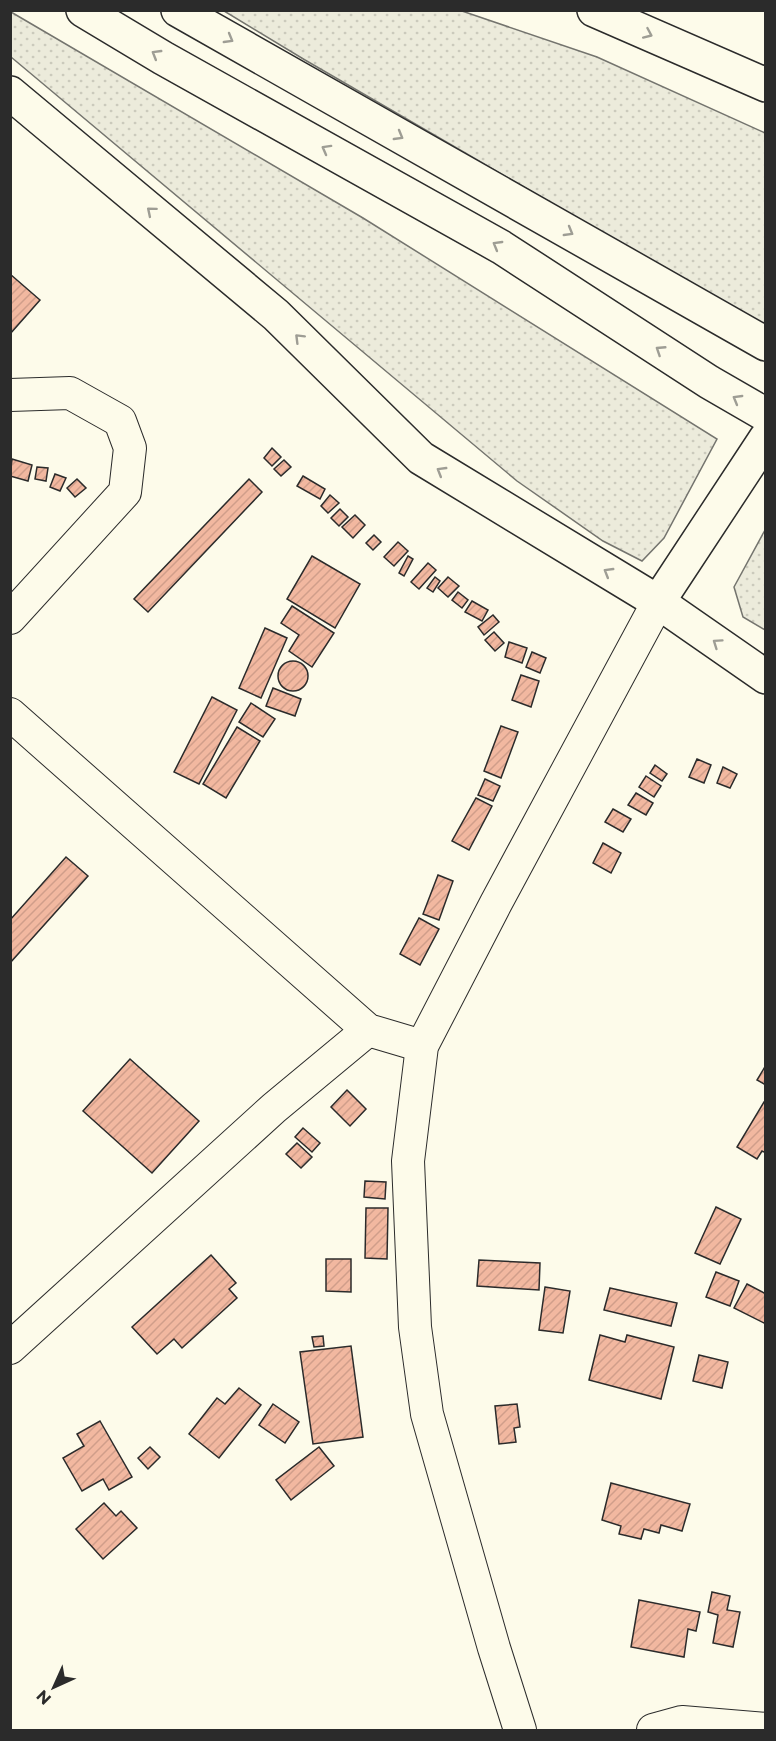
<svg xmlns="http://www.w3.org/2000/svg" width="776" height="1741" font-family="Montserrat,sans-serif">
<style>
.grass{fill:url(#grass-dots);stroke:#74746e;stroke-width:1.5}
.building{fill:url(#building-hatch);stroke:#2b2b2b;stroke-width:1.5}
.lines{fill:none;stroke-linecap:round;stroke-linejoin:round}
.minor-casing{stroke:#2b2b2b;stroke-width:34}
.primary-casing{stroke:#2b2b2b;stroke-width:36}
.motorway-casing{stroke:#2b2b2b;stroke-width:36}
.minor{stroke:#fdfbea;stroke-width:32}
.primary{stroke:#fdfbea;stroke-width:33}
.motorway{stroke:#fdfbea;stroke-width:33}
.oneway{stroke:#9e9d94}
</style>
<defs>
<pattern id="grass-dots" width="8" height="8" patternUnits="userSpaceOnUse" patternTransform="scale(1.5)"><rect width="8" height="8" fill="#ecebdb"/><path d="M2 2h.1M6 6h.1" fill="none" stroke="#cbcabc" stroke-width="1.8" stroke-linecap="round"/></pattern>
<pattern id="building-hatch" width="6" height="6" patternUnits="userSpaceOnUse" patternTransform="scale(1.5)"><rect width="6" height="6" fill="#f2b8a0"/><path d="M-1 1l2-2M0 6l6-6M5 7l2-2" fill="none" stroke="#d09e8a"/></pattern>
</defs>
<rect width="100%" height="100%" fill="#fdfbea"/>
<g class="grass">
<polygon points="224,11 462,11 597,57 765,133 765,327 305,60"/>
<polygon points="11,12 363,218 717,439 664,538 642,561 603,541 517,481 11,57"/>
<polygon points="765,530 765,630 743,617 734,587"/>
</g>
<g class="building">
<polygon points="10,274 40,300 10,334"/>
<polygon points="272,448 281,457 272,466 264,458"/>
<polygon points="12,459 32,465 28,481 10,476"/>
<polygon points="284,460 291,467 281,476 274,469"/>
<polygon points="37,467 48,468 46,481 35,479"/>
<polygon points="55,474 66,478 60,491 50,487"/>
<polygon points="303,476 325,489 320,499 297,486"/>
<polygon points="77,479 86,488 75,497 67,488"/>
<polygon points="249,479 262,492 148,612 134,599"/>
<polygon points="330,495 339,503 328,513 321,506"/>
<polygon points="340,509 348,517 339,526 331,518"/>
<polygon points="355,515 365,525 353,538 342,527"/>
<polygon points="374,535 381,542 373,550 366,543"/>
<polygon points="398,542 408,551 394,566 384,557"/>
<polygon points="312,556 360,584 335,628 287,599"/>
<polygon points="408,556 413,559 404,576 399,573"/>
<polygon points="428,563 436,570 419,589 411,582"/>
<polygon points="435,577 440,581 433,592 427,588"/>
<polygon points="448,577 459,586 448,597 438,588"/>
<polygon points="458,592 468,600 462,608 452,600"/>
<polygon points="472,601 488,610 482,621 465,612"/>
<polygon points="292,606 334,633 312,667 289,651 299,635 281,623"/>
<polygon points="493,615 499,622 484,635 478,627"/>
<polygon points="265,628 287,638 261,698 239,688"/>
<polygon points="494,632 504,643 495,651 485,640"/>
<polygon points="509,642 527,648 522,663 505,657"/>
<polygon points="532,652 546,658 540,673 526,667"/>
<circle cx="293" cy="676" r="15"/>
<polygon points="521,675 539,681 531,707 512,700"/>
<polygon points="273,688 301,699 295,716 266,706"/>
<polygon points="212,697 237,710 199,784 174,772"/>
<polygon points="251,703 275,719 263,737 239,722"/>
<polygon points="501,726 518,732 501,778 484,771"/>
<polygon points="237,727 260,741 226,798 203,784"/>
<polygon points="697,759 711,765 704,783 689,777"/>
<polygon points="655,765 667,774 662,781 650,773"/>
<polygon points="723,767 737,774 730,788 717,783"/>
<polygon points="646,776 661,786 654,797 639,787"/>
<polygon points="485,779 500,786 493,801 478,795"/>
<polygon points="636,793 653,803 646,815 628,805"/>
<polygon points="476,798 492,806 469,850 452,841"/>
<polygon points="613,809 631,819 623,832 605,822"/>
<polygon points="603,843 621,853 611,873 593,863"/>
<polygon points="66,857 88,876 10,963 10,920"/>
<polygon points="438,875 453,881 439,920 423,914"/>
<polygon points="419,918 439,929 420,965 400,954"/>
<polygon points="130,1059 199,1121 152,1173 83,1111"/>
<polygon points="766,1065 766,1085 757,1080"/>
<polygon points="347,1090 366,1109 350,1126 331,1107"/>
<polygon points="764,1102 766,1103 766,1153 762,1151 757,1159 737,1147"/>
<polygon points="303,1128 320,1143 312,1152 295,1137"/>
<polygon points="297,1143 312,1157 301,1168 286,1154"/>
<polygon points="365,1181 386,1182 385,1199 364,1197"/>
<polygon points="716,1207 741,1219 720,1264 695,1253"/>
<polygon points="366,1208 388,1208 387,1259 365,1258"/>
<polygon points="211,1255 236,1283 229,1289 237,1298 182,1348 174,1339 157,1354 132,1327"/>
<polygon points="326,1259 351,1259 351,1292 326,1291"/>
<polygon points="479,1260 540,1263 539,1290 477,1286"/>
<polygon points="716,1272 739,1281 730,1306 706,1297"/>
<polygon points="747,1284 766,1294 766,1324 734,1308"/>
<polygon points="545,1287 570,1291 563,1333 539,1330"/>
<polygon points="610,1288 677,1303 671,1326 604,1310"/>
<polygon points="600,1335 625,1342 627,1335 674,1347 661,1399 589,1380"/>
<polygon points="323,1336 324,1346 314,1347 312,1337"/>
<polygon points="351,1346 363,1437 313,1444 300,1352"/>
<polygon points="699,1355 728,1362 722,1388 693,1381"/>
<polygon points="239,1388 261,1405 219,1458 189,1434 217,1398 225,1404"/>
<polygon points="273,1404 299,1422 285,1443 259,1425"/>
<polygon points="517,1404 520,1427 514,1428 516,1442 499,1444 495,1406"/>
<polygon points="100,1421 132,1477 109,1490 103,1479 82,1491 63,1458 84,1446 77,1434"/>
<polygon points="150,1447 160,1457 148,1469 138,1458"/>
<polygon points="319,1447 334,1466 291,1500 276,1480"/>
<polygon points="611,1483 690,1504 682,1531 661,1525 659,1533 644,1529 641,1539 619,1534 621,1526 602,1520"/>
<polygon points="104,1503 116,1516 121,1511 137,1528 103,1559 76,1529"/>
<polygon points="712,1592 730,1596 727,1610 740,1612 733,1647 713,1643 718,1615 708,1612"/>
<polygon points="639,1600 700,1612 696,1631 688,1629 684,1657 631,1647"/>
</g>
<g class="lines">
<defs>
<g id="minor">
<polyline points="10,395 70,393 120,421 130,448 125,492 10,618"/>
<polyline points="10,714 368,1030 422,1046"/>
<polyline points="10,1348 274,1108 368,1030"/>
<polyline points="520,1730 494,1648 427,1414 415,1327 408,1161 422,1046 496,903 658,602"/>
<polyline points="653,1730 682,1722 766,1729"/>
</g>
<polyline id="primary" points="658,602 766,438"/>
<g id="motorway">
<polyline points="83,10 163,58 501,247 709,382 766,415"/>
<polyline points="178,10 766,344"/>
<polyline points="594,10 766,85"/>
<polyline points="10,93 276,315 421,458 658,602 766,677"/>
</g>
</defs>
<use href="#minor" class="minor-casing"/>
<use href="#primary" class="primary-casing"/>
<use href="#motorway" class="motorway-casing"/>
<use href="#minor" class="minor"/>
<use href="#primary" class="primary"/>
<use href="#motorway" class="motorway"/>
</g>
<defs><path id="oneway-chevron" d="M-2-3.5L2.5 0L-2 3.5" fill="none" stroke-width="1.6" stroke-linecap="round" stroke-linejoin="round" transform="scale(1.5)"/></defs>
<g class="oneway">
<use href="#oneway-chevron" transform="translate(648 34) rotate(24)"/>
<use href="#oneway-chevron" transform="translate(229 39) rotate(30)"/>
<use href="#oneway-chevron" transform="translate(156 54) rotate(-149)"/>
<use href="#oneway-chevron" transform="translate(399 136) rotate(30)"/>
<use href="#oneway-chevron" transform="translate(326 149) rotate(-151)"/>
<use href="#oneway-chevron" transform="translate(151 211) rotate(-140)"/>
<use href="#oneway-chevron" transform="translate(569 232) rotate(30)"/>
<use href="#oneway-chevron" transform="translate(497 245) rotate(-150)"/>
<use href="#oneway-chevron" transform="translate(299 338) rotate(-135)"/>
<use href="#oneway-chevron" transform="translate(660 350) rotate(-147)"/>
<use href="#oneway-chevron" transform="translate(737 399) rotate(-150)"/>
<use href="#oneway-chevron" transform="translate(441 471) rotate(-149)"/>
<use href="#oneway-chevron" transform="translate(608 572) rotate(-149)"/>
<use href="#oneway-chevron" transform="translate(717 643) rotate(-145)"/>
</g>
<rect width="776" height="1741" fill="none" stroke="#2b2b2b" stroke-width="24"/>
<g transform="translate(54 1687) rotate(225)" stroke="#fdfbea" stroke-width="4.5" paint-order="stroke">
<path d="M0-4.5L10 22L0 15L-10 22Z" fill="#2b2b2b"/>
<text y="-9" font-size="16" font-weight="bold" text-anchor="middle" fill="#2b2b2b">N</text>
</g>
</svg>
